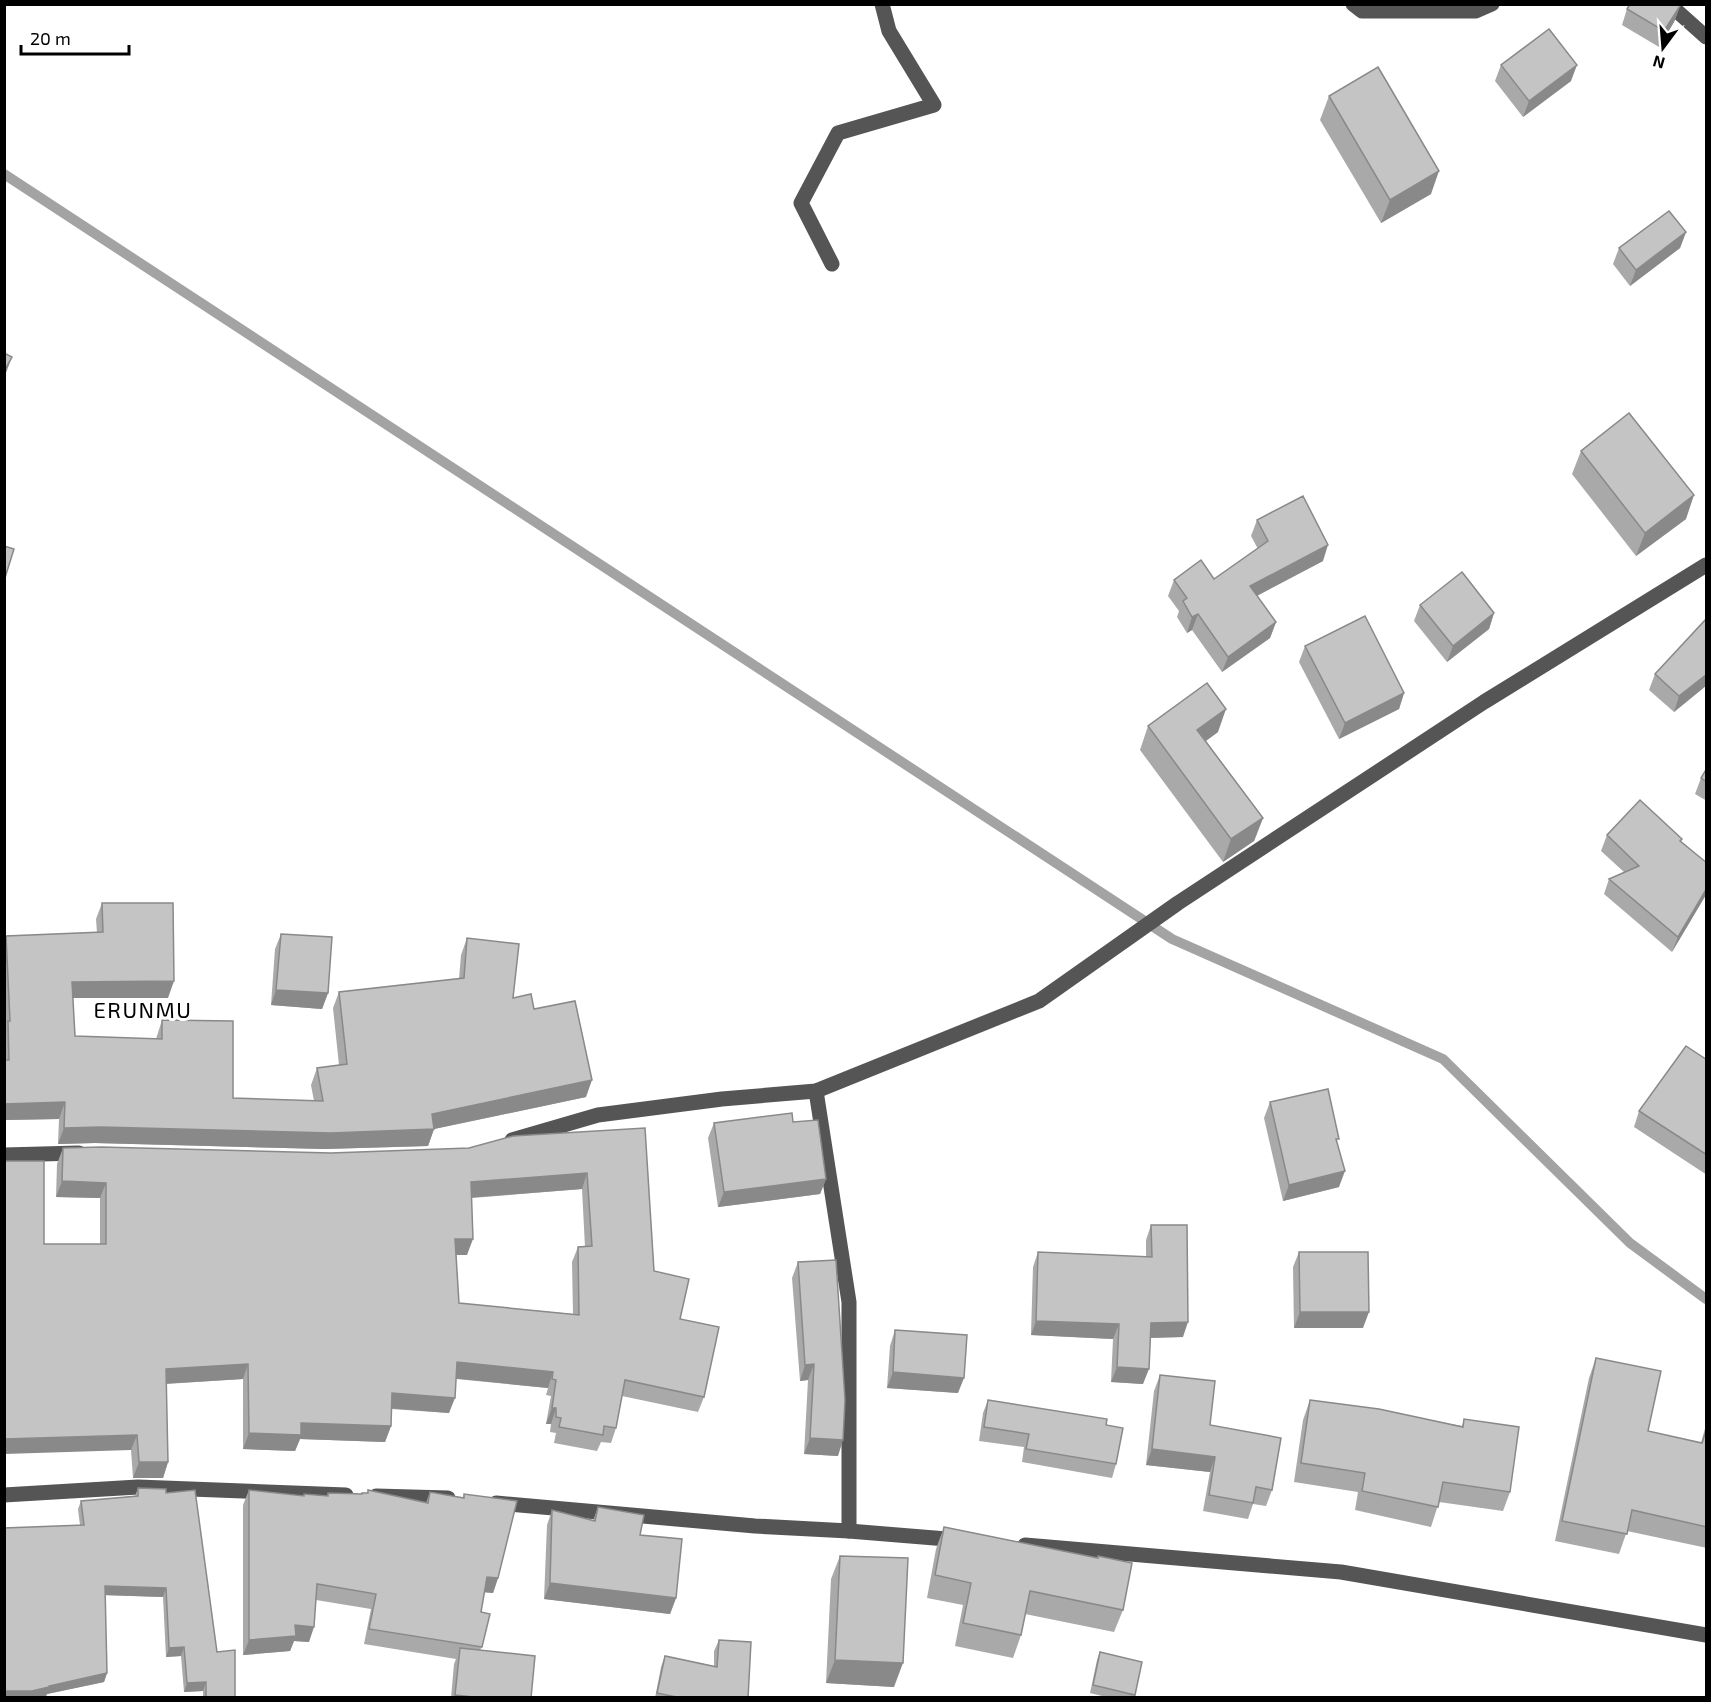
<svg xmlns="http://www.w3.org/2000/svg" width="1711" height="1702" font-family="'Exo 2',sans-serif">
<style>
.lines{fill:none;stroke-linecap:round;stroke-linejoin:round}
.stream{stroke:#a3a3a3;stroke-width:10}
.minor{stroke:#555;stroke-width:15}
.wall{fill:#a9a9a9;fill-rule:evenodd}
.shaded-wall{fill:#898989}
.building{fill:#c4c4c4;stroke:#898989;stroke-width:1.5;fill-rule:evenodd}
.labels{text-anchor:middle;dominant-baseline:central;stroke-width:6;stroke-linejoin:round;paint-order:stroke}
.quarter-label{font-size:22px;letter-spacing:1.5px;fill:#000;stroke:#fff}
</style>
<rect width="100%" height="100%" fill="#fff"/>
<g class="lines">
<polyline class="stream" points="4,174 1172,939 1443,1059 1630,1243 1706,1299"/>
<g class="minor">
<polyline points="1353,4 1362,11 1476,11 1492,4"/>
<polyline points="1669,4 1706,37"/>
<polyline points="832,264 801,203 838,133 934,105 889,31 882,4"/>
<polyline points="816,1091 849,1302 849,1531"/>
<polyline points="512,1140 598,1115 722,1099 816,1091 1039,1001 1178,903 1484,702 1706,565"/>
<polyline points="4,1155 79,1153"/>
<polyline points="4,1495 138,1487 346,1495"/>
<polyline points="376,1496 448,1498"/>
<polyline points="496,1503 755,1526 849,1531 959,1540"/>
<polyline points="1025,1545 1341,1572 1706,1635"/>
</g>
</g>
<g class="wall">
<polygon points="1680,6 1674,22 1659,47 1622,25 1627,9"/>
<polygon points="1501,65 1571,81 1523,117 1495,81"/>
<polygon points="1329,96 1431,194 1381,223 1320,120"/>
<polygon points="1686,232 1680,248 1630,286 1613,264 1619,248"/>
<polygon points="1581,451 1686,519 1636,556 1572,474"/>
<polygon points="1257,520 1323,561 1257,596 1276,622 1270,638 1222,672 1192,630 1187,633 1177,617 1179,611 1168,596 1174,580 1214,579 1258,549 1251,536"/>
<polygon points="1420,605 1494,613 1489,629 1447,662 1414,621"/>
<polygon points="1707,618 1707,685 1674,712 1649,690 1655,674"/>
<polygon points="1305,646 1404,693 1399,709 1339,739 1299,662"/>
<polygon points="1148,726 1218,732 1206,741 1263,818 1254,841 1223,862 1140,750"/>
<polygon points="1707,768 1707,801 1695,794 1701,778"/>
<polygon points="1607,835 1682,839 1681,841 1707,863 1707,893 1672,952 1604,894 1609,879 1624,872 1601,851"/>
<polygon points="102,903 168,998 73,998 75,1036 156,1039 162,1020 233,1098 314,1101 311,1085 317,1068 339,1065 333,1008 339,992 459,979 461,955 467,938 513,998 534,1009 586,1097 434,1129 428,1146 325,1149 95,1143 58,1144 59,1119 4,1120 4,942 6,936 97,933 96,919"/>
<polygon points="281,934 328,993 322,1009 271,1005 275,949"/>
<polygon points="1707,1060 1707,1175 1634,1127 1639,1111"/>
<polygon points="1270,1102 1338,1144 1339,1187 1283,1201 1264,1118"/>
<polygon points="793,1122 826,1179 820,1194 718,1207 708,1138 714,1123"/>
<path d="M 645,1128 L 654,1271 L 680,1319 L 704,1397 L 698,1412 L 622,1396 L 616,1428 L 611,1443 L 601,1442 L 597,1451 L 554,1443 L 556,1433 L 550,1432 L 551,1424 L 546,1424 L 551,1396 L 546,1395 L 548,1388 L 456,1379 L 449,1413 L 391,1409 L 391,1426 L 385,1442 L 300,1439 L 295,1451 L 243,1449 L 243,1379 L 166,1384 L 168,1462 L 163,1478 L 133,1478 L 131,1450 L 44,1244 L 100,1244 L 100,1198 L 56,1197 L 57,1164 L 63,1148 L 331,1153 L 469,1148 ZM 582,1189 L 585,1247 L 578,1247 L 572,1262 L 573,1314 L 459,1303 L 456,1255 L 467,1255 L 472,1198 Z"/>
<polygon points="1151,1225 1183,1337 1150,1338 1143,1384 1111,1382 1113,1339 1031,1335 1033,1267 1038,1252 1146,1257 1146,1240"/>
<polygon points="1299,1252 1363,1328 1294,1328 1293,1267"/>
<polygon points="798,1262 838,1456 804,1454 808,1380 800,1381 792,1278"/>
<polygon points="895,1330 958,1393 887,1388 890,1346"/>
<polygon points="1596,1358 1648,1431 1701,1443 1707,1421 1707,1548 1627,1531 1619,1554 1555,1541 1589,1378"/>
<polygon points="1160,1375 1272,1490 1266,1506 1253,1504 1248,1519 1203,1511 1210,1472 1146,1465 1154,1391"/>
<polygon points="988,1400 1106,1425 1116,1464 1112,1478 1022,1462 1024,1447 979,1441 983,1413"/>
<polygon points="1310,1400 1462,1426 1464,1419 1510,1492 1503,1511 1439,1502 1431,1527 1355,1510 1358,1492 1294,1482 1303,1420"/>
<polygon points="138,1488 166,1493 217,1652 235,1698 203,1698 203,1691 184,1692 181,1656 166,1657 163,1597 105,1595 107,1673 104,1682 47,1694 46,1696 39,1698 4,1698 80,1525 78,1509 81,1501 135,1496"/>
<polygon points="249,1490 303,1496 327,1496 328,1493 361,1494 367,1493 368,1490 426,1503 430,1492 463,1498 464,1494 498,1578 493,1593 484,1592 481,1612 482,1647 480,1650 531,1698 451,1698 454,1664 456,1659 364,1644 371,1609 316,1600 309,1642 294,1641 290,1651 243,1655 243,1505"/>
<polygon points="598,1507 640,1535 676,1598 670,1614 544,1599 547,1525 552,1510 593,1521"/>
<polygon points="944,1527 1098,1558 1123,1610 1114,1632 1025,1614 1021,1635 1013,1658 955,1646 963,1605 927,1598 936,1549"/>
<polygon points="840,1556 894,1687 826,1683 831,1579"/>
<polygon points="719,1640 748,1698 655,1698 661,1667 665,1656 714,1666 714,1651"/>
<polygon points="1100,1652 1135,1695 1134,1698 1110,1698 1090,1693 1097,1660"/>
</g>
<g class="shaded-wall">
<polygon points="1680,6 1674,22 1659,47 1664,31"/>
<polygon points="1577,65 1571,81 1523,117 1529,101"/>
<polygon points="1439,171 1431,194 1381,223 1390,200"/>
<polygon points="1686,232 1680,248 1630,286 1636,270"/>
<polygon points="12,357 4,378 4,371"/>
<polygon points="1694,495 1686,519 1636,556 1645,533"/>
<polygon points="1328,545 1323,561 1245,602 1250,586"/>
<polygon points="1494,613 1489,629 1447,662 1453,646"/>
<polygon points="1198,614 1192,630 1187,633 1192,617"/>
<polygon points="1276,622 1270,638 1222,672 1228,657"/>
<polygon points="1707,674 1707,685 1674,712 1679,696"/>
<polygon points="1404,693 1399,709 1339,739 1345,723"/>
<polygon points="1226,709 1218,732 1189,753 1197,730"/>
<polygon points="1263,818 1254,841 1223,862 1231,839"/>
<polygon points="1707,888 1707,893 1672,952 1678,937"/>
<polygon points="174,981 168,998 66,998 72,982"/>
<polygon points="276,990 328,993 322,1009 271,1005"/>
<polygon points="592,1080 586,1097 434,1129 428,1146 325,1149 95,1143 58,1144 64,1128 432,1114"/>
<polygon points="65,1102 59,1119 4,1120 4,1104"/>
<polygon points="1345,1171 1339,1187 1283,1201 1289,1185"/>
<polygon points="587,1173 582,1189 466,1198 471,1182"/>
<polygon points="826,1179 820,1194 718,1207 724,1192"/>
<polygon points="62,1181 106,1183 100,1198 56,1197"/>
<polygon points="455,1239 473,1239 467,1255 450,1255"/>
<polygon points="1300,1312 1369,1312 1363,1328 1294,1328"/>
<polygon points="1036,1321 1119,1324 1113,1339 1031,1335"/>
<polygon points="1188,1322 1183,1337 1146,1338 1151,1323"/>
<polygon points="457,1362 553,1372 548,1388 451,1378"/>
<polygon points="248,1364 243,1379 160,1384 166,1369"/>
<polygon points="814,1364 808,1380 800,1381 805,1365"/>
<polygon points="1117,1367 1149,1369 1143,1384 1111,1382"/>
<polygon points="893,1372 964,1378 958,1393 887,1388"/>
<polygon points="392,1393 455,1398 449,1413 386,1408"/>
<polygon points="552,1408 556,1408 551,1424 546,1424"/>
<polygon points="301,1423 391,1426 385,1442 300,1439 295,1451 243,1449 249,1433"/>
<polygon points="137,1435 131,1450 4,1454 4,1439"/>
<polygon points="810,1438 843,1440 838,1456 804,1454"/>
<polygon points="1152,1449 1215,1457 1210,1472 1146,1465"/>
<polygon points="139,1462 168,1462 163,1478 133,1478"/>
<polygon points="487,1577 498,1578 493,1593 481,1592"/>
<polygon points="550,1583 676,1598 670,1614 544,1599"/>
<polygon points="105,1586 166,1588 163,1597 101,1595"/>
<polygon points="295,1625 314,1627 309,1642 294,1641 290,1651 243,1655 249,1640"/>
<polygon points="184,1647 181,1656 166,1657 169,1648"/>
<polygon points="835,1660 903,1663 894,1687 826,1683"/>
<polygon points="107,1673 104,1682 47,1694 46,1696 39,1698 4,1698 4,1691 49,1686"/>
<polygon points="206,1682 203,1691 184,1692 187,1683"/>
<polygon points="455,1695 483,1698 454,1698"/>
</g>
<g class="building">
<polygon points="1630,4 1678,4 1680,6 1664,31 1627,9"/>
<polygon points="1549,29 1577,65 1529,101 1501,65"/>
<polygon points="1378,67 1439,171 1390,200 1329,96"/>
<polygon points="1669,211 1686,232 1636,270 1619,248"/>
<polygon points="4,353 12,357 4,371"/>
<polygon points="1629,413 1694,495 1645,533 1581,451"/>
<polygon points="1303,496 1328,545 1250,586 1276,622 1228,657 1198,614 1192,617 1183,601 1187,598 1174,580 1201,560 1214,579 1268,541 1257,520"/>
<polygon points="4,546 14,549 4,581"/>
<polygon points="1462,572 1494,613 1453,646 1420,605"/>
<polygon points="1365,616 1404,693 1345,723 1305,646"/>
<polygon points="1707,618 1707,674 1679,696 1655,674"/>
<polygon points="1207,683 1226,709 1197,730 1263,818 1231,839 1148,726"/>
<polygon points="1707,768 1707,782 1701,778"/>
<polygon points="1640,800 1682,839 1680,841 1707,863 1707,888 1678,937 1609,879 1639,866 1607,835"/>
<polygon points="102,903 173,903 174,981 72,982 75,1036 162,1039 162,1020 233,1021 233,1098 323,1101 317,1068 347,1064 339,992 464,978 467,938 519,944 513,998 531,994 534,1009 575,1001 592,1080 432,1114 434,1129 331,1133 101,1127 64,1128 65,1102 4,1104 4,1060 9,1060 8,1021 10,1021 6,936 103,932"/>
<polygon points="281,934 332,937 328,993 276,990"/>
<polygon points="1686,1046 1707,1060 1707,1155 1639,1111"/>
<polygon points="1328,1089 1339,1139 1336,1139 1345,1171 1289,1185 1270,1102"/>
<polygon points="792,1113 793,1122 818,1120 826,1179 724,1192 714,1123"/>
<path d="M 645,1128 L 654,1271 L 689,1279 L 680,1319 L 719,1327 L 704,1397 L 625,1380 L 616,1428 L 604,1426 L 603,1435 L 559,1427 L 561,1418 L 556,1417 L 556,1408 L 552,1408 L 556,1380 L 552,1379 L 553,1372 L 457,1362 L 455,1398 L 392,1393 L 391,1426 L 301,1423 L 301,1435 L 249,1433 L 248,1364 L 166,1369 L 168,1462 L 139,1462 L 137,1435 L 4,1439 L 4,1161 L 44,1161 L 44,1244 L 106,1244 L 106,1183 L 62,1181 L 63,1148 L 101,1147 L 331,1153 L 469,1148 L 513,1136 ZM 587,1173 L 592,1246 L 578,1247 L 579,1315 L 459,1303 L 455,1239 L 473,1239 L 471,1182 Z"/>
<polygon points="1151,1225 1187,1225 1188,1322 1151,1323 1149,1369 1117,1367 1119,1324 1036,1321 1038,1252 1152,1257"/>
<polygon points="1299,1252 1368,1252 1369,1312 1300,1312"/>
<polygon points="836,1260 845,1400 843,1440 810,1438 814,1364 805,1365 798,1262"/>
<polygon points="895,1330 967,1335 964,1378 893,1372"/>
<polygon points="1596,1358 1661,1371 1648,1431 1702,1443 1707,1428 1707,1527 1632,1510 1627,1534 1562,1521"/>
<polygon points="1160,1375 1215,1381 1210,1425 1281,1438 1272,1490 1256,1487 1253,1503 1209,1495 1215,1457 1152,1449"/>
<polygon points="988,1400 1107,1419 1106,1425 1123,1428 1116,1464 1026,1449 1029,1434 984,1427"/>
<polygon points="1310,1400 1379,1409 1463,1427 1464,1419 1519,1427 1510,1492 1443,1482 1438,1507 1362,1491 1365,1473 1301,1463"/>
<polygon points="138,1488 166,1489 166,1493 195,1490 217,1652 235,1650 235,1698 206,1698 206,1682 187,1683 184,1647 169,1648 166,1588 105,1586 107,1673 49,1686 49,1687 32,1691 4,1691 4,1528 84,1525 81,1501 138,1496"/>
<polygon points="249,1490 304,1496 304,1494 328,1496 328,1493 362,1494 362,1493 368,1493 368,1490 428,1503 430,1492 464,1498 464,1494 517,1501 498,1578 487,1577 481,1612 490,1614 482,1647 369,1629 376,1594 317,1584 314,1627 295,1625 296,1636 249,1640"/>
<polygon points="598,1507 644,1515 640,1535 682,1539 676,1598 550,1583 552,1510 595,1521"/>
<polygon points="944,1527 1098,1558 1098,1556 1132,1563 1123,1610 1030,1591 1021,1635 963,1623 971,1583 935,1575"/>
<polygon points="840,1556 908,1558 903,1663 835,1660"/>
<polygon points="719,1640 751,1642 748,1698 681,1698 657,1693 665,1656 717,1667"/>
<polygon points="460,1648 535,1656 531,1698 483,1698 455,1695"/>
<polygon points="1100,1652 1142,1662 1135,1695 1093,1685"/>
</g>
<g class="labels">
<g class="quarter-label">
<text x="143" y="1009">ERUNMU</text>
</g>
</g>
<rect width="1711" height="1702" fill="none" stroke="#000000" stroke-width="12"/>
<g transform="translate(1663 48) rotate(196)" stroke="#ffffff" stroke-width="4.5" paint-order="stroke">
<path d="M0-4.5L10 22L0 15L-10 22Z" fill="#000000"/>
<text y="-9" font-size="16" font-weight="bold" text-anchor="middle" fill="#000000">N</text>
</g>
<path d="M21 45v9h108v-9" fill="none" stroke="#000000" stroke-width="3"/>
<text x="30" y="45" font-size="18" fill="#000000" stroke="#ffffff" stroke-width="4.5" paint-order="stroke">20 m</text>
</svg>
